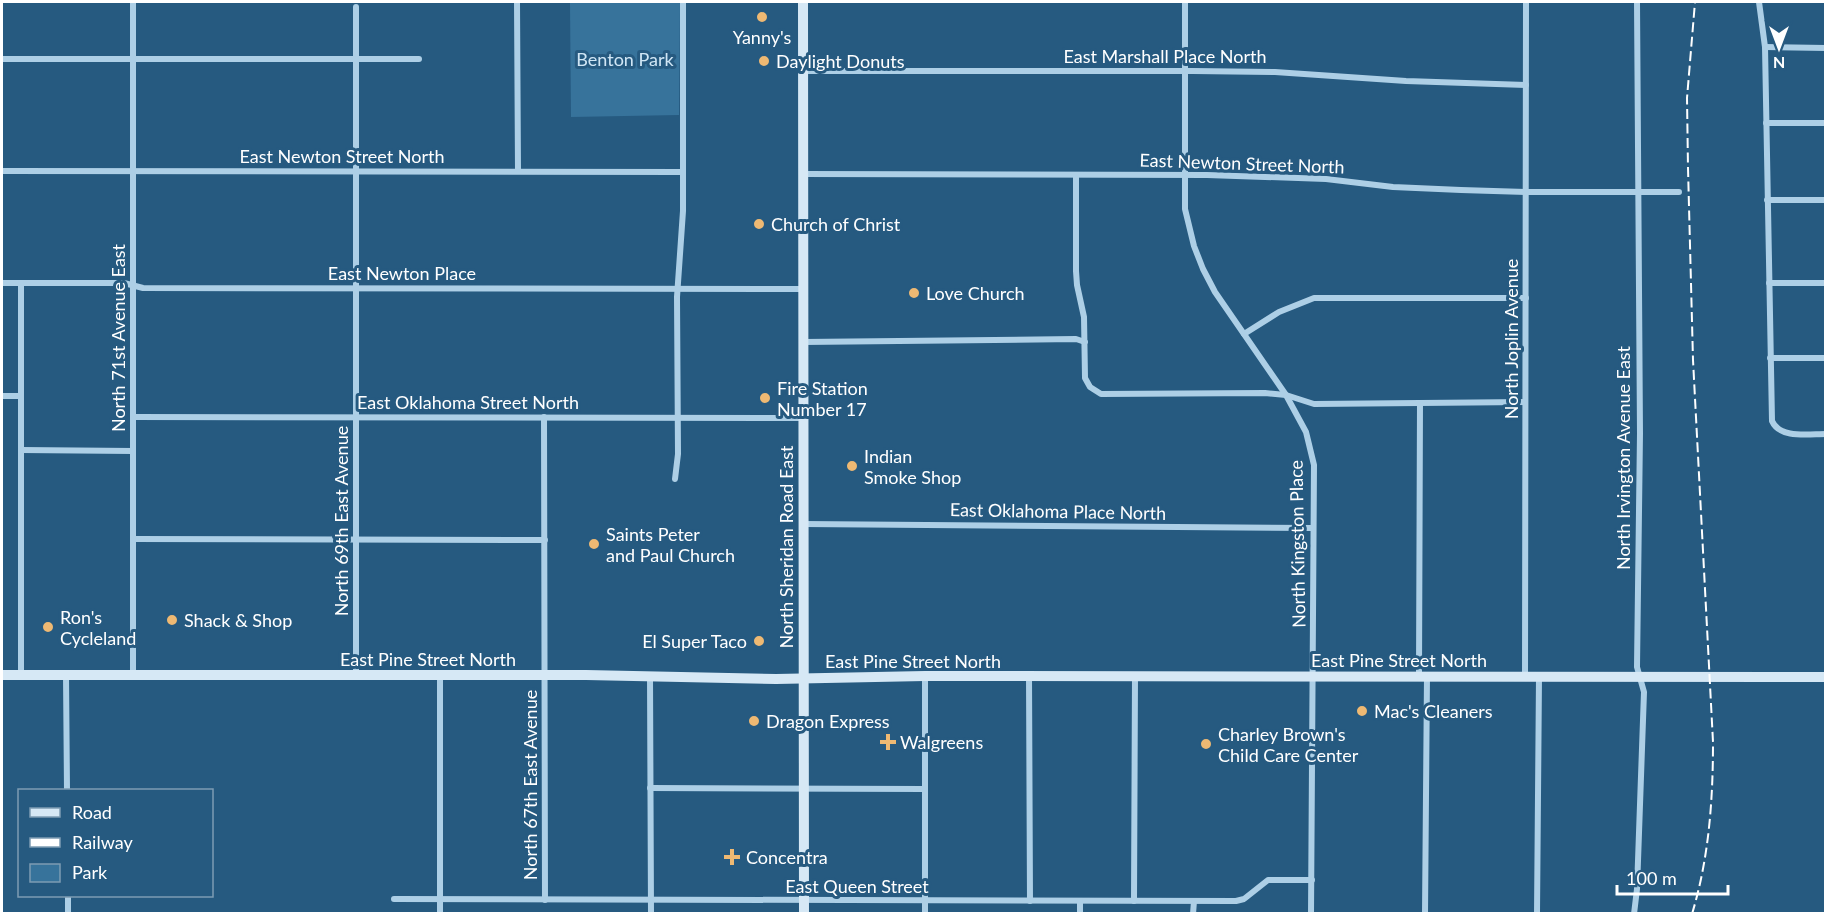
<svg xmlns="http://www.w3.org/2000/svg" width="1827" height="915" font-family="Lato,sans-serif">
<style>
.green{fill:#37739b}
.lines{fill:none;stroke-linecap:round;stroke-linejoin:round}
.street{stroke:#adcfe6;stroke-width:6}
.secondary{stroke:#d6e8f5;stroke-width:10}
.rail{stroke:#fff;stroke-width:2;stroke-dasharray:10 4.5;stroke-linecap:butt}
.poi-dot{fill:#eeb973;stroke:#265a80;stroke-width:2}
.labels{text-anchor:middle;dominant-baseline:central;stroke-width:6;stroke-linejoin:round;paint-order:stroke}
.poi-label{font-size:18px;fill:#fff;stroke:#265a80;text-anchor:start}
.street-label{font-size:18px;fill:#fff;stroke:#265a80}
.park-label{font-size:18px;fill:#d0e6f5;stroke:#265a80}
</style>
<rect width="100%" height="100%" fill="#265a80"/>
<polygon class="green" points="570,3 680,3 679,115 571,117"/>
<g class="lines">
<g class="street">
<polyline points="517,2 518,171"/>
<polyline points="1185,2 1185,209 1194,246 1203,269 1215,292 1286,395 1306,432 1314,465 1311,914"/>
<path d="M 1759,2 L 1765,47 L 1772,421 C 1780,439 1808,434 1826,434"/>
<polyline points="356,7 356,675"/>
<polyline points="1765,47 1826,48"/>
<polyline points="2,59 419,59"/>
<polyline points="803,71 1193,71 1275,72 1406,81 1526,85"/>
<polyline points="1766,123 1826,123"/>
<polyline points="2,171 683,172"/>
<polyline points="803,174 1207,175 1326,179 1393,187 1461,190 1526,192 1679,192"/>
<polyline points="1076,175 1076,271 1077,285 1084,317 1085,378 1090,387 1101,394 1265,393 1286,395 1314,404 1525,402"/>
<polyline points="1767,200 1826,200"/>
<polyline points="2,283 124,283 143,288 803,289"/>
<polyline points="21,283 21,675"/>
<polyline points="1769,283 1826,283"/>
<polyline points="1244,334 1279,312 1314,298 1526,298"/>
<polyline points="803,342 1076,339 1085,342"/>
<polyline points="1770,358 1826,358"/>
<polyline points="2,396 21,396"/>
<polyline points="134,417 803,418"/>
<polyline points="544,417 545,900"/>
<polyline points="21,450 133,451"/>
<polyline points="675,479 678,454 677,297 683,211 683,2"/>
<polyline points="803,524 1313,528"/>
<polyline points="133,539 545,540"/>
<polyline points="66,675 67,790"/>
<polyline points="133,675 133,2"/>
<polyline points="440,675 440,914"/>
<polyline points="650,676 651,914"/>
<polyline points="925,676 925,914"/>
<polyline points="1029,676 1030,901"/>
<polyline points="1419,676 1420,403"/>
<polyline points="1525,677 1526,2"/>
<polyline points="650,788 924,789"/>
<polyline points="68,896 68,914"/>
<polyline points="394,899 1236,901 1244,899 1268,880 1312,880"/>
<polyline points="1134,901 1135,676"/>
<polyline points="1080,914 1080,901"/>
<polyline points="1193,914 1194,901"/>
<polyline points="1425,914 1427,676"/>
<polyline points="1537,914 1539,677"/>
<polyline points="1634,914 1637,889 1644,692 1637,667 1640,433 1637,2"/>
</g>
<g class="secondary">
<polyline points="803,2 804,914"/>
<polyline points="2,675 586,675 776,679 925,676 1826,677"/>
</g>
<path class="rail" d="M 1692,914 C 1709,858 1713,800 1713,742 L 1693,360 L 1688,168 L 1687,98 L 1695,2"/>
</g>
<g class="poi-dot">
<circle cx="762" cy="17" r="6"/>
<circle cx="764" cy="61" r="6"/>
<circle cx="759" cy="224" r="6"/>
<circle cx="914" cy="293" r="6"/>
<circle cx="765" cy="398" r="6"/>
<circle cx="852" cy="466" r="6"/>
<circle cx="594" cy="544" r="6"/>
<circle cx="172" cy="620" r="6"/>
<circle cx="48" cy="627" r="6"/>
<circle cx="759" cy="641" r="6"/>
<circle cx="1362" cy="711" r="6"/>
<circle cx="754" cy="721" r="6"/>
<path d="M885 733h6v6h6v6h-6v6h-6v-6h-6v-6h6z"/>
<circle cx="1206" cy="744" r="6"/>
<path d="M729 848h6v6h6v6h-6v6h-6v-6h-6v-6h6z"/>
</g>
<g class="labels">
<g class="poi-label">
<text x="762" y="37" text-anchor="middle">Yanny's</text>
<text x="776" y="61">Daylight Donuts</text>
<text x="771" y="224">Church of Christ</text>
<text x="926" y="293">Love Church</text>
<text x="777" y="388">Fire Station<tspan x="777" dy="21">Number 17</tspan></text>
<text x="864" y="456">Indian<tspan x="864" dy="21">Smoke Shop</tspan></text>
<text x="606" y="534">Saints Peter<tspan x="606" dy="21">and Paul Church</tspan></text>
<text x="60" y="617">Ron's<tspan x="60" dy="21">Cycleland</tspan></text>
<text x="184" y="620">Shack &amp; Shop</text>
<text x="747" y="641" text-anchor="end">El Super Taco</text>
<text x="1374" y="711">Mac's Cleaners</text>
<text x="766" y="721">Dragon Express</text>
<text x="1218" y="734">Charley Brown's<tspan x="1218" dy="21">Child Care Center</tspan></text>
<text x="900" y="742">Walgreens</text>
<text x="746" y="857">Concentra</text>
</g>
<g class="street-label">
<text x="1165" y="56">East Marshall Place North</text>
<text x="342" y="156">East Newton Street North</text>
<text transform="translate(1242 163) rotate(2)">East Newton Street North</text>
<text x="402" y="273">East Newton Place</text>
<text transform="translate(118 338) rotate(-90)">North 71st Avenue East</text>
<text transform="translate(1511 339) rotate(-90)">North Joplin Avenue</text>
<text x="468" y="402">East Oklahoma Street North</text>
<text transform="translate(1623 458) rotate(-90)">North Irvington Avenue East</text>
<text transform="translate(1058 511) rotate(1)">East Oklahoma Place North</text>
<text transform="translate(341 521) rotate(-90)">North 69th East Avenue</text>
<text transform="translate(1297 544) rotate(-91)">North Kingston Place</text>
<text transform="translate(786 547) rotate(-90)">North Sheridan Road East</text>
<text x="428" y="659">East Pine Street North</text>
<text x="1399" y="660">East Pine Street North</text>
<text x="913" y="661">East Pine Street North</text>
<text transform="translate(530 785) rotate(-90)">North 67th East Avenue</text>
<text x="857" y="886">East Queen Street</text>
</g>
<g class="park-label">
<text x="625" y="59">Benton Park</text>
</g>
</g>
<rect width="1827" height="915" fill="none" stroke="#ffffff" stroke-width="6"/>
<rect x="18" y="789" width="195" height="108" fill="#265a80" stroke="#7d9cb3" stroke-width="1.5"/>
<rect x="30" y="808" width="30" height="9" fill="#d6e8f5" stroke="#7d9cb3" stroke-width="1.5"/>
<text x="72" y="819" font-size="18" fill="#ffffff">Road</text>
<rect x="30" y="838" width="30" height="9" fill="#ffffff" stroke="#7d9cb3" stroke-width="1.5"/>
<text x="72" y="849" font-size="18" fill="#ffffff">Railway</text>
<rect x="30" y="864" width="30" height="18" fill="#37739b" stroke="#7d9cb3" stroke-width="1.5"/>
<text x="72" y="879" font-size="18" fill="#ffffff">Park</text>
<g transform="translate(1779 48) rotate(180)" stroke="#265a80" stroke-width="4.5" paint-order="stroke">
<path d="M0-4.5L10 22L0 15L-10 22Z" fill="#ffffff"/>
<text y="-9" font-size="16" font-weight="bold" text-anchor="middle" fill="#ffffff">N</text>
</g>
<path d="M1617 885v9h111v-9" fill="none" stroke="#ffffff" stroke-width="3"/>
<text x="1626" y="885" font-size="18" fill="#ffffff" stroke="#265a80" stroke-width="4.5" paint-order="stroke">100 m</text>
</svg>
